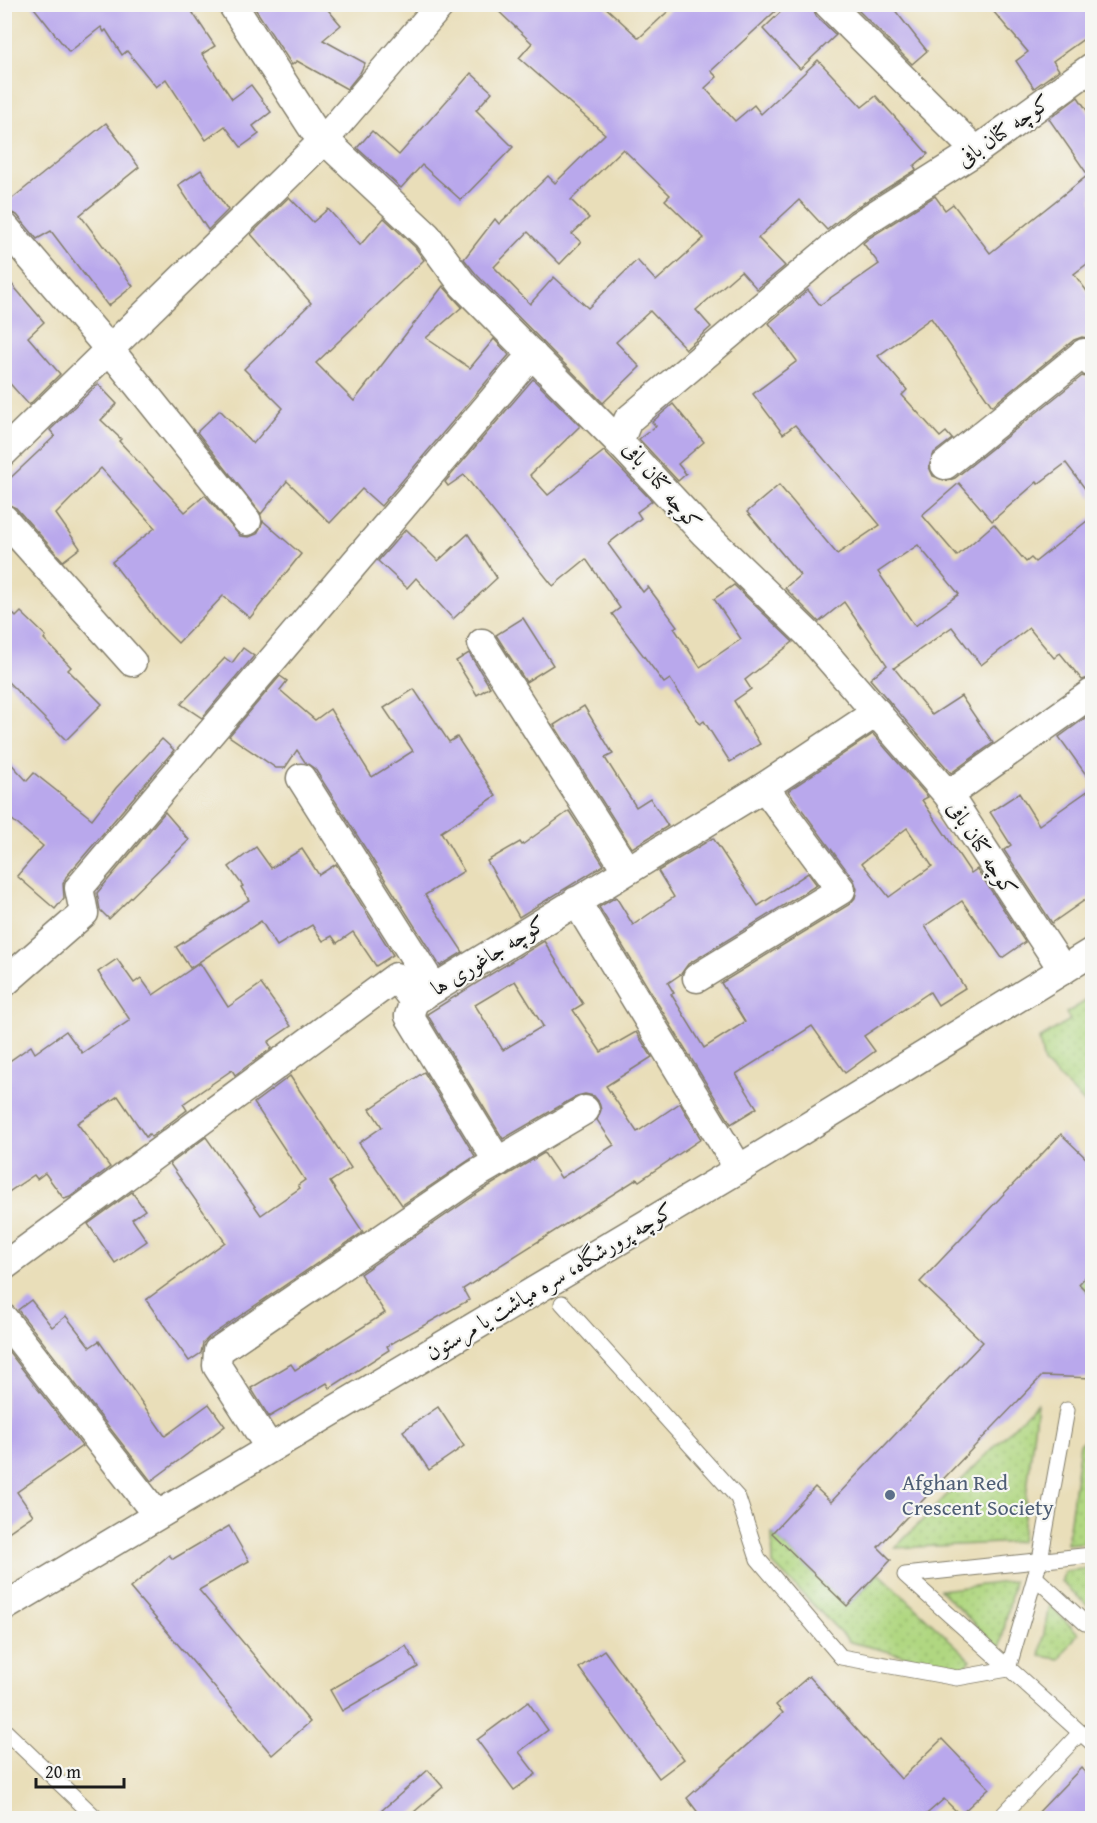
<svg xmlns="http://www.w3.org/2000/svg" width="1097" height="1823" font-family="'Gentium Book Plus',Amiri,serif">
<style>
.grass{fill:url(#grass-dots);stroke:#667a4e;stroke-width:1.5}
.building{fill:#b9a8ec;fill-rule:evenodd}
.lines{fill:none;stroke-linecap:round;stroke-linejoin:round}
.service-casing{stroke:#827d6a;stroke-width:17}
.minor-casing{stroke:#827d6a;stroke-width:31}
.service{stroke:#fff;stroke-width:15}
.minor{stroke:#fff;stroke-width:28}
.service-dot{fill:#5c6f8a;stroke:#f6f6f2;stroke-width:2}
.labels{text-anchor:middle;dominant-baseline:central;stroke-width:4.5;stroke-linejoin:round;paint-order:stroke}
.street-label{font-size:22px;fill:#1c1c1c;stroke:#f6f6f2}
.service-label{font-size:22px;fill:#4e5e75;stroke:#f6f6f2;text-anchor:start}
</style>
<defs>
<pattern id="grass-dots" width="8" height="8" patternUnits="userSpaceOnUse" patternTransform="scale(1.5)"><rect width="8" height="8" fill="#b0d781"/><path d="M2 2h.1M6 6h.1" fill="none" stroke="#97b86f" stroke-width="1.8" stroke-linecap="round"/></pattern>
</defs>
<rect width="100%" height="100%" fill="#f6f6f2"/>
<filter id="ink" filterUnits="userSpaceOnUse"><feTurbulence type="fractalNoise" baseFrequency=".0167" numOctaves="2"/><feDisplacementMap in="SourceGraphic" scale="12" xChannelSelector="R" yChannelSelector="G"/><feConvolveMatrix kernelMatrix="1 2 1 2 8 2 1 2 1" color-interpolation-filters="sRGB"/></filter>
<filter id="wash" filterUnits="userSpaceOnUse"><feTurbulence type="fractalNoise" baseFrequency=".008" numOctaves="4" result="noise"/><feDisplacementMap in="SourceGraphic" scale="24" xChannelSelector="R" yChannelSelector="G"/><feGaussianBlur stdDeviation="1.35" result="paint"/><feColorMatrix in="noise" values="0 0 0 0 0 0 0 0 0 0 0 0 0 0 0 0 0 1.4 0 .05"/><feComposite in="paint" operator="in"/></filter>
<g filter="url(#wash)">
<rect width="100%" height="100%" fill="#e9deb9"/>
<g class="grass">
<polygon points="1092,997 1092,1110 1044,1063 1039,1039 1070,1020 1066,1013"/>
<polygon points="1092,1270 1092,1297 1079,1284"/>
<polygon points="1037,1403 1021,1542 895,1548"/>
<polygon points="1092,1430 1092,1542 1067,1544 1080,1444"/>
<polygon points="772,1533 847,1606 879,1573 971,1660 962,1670 850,1642 773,1564"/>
<polygon points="1092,1568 1092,1609 1061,1582 1065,1571"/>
<polygon points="1014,1581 1000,1649 940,1590"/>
<polygon points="1049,1605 1078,1633 1060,1659 1040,1656"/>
</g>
<g id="blocks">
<g class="building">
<polygon points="31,4 187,4 215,46 202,54 232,99 251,85 271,112 253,126 259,134 241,147 225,126 206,140 166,79 156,87 127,51 122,55 106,30 104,32 101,27 69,52"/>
<polygon points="252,4 323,4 341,25 323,40 365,63 360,73 347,89 297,61 292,65"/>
<path d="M 491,4 L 602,4 L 639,38 L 676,4 L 783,4 L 711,71 L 717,77 L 705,88 L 735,121 L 754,105 L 761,114 L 818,60 L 862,107 L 876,96 L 928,154 L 914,166 L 916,170 L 850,211 L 827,230 L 799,200 L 758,238 L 785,266 L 757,289 L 741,271 L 696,310 L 711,327 L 686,349 L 650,311 L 616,342 L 640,367 L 603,403 L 476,274 L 464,259 L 495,219 L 499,224 L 548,176 L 555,183 L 605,134 L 519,58 L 532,43 ZM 623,149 L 670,195 L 665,200 L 704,238 L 656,281 L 637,260 L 588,308 L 554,277 L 530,304 L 494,267 L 528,232 L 560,264 L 581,242 L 572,234 L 589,218 L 571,200 Z"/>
<polygon points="789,4 812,4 816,16 836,35 800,69 763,29"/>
<polygon points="852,4 890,4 927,51 912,64"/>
<polygon points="987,4 1092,4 1092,33 1053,61 1059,70 1034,88 1016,61 1028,52"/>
<polygon points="471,73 492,92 476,110 513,147 461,200 422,165 401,188 357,148 372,131 399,155"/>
<path d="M 1078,97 L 1092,118 L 1092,260 L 1074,274 L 1092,298 L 1092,339 L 1082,337 L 1074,340 L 992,406 L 931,318 L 878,356 L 907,390 L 902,395 L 940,437 L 946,432 L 952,439 L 934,453 L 929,467 L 933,476 L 947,481 L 955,478 L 1082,376 L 1092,379 L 1092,498 L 1066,463 L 1038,484 L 1037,482 L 992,521 L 959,483 L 922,515 L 957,556 L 994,524 L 1026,562 L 1031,558 L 1035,562 L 1092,517 L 1092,677 L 1082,680 L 1060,653 L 1054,658 L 1029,628 L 981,665 L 952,627 L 894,668 L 932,715 L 961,696 L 993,743 L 951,773 L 870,679 L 887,665 L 844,602 L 819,622 L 785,588 L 800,575 L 747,512 L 779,485 L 837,554 L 880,525 L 795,425 L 783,434 L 753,394 L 797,361 L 769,323 L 808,290 L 820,305 L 879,264 L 863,243 L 869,238 L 935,196 L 945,210 L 953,204 L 990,253 L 1088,175 L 1049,119 ZM 918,545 L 959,594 L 915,626 L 878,572 Z"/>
<polygon points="106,123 139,167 80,215 133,286 108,306 51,231 37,239 17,215 4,210 4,205"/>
<polygon points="201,170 228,210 208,230 178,185"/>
<polygon points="289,197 313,222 328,209 360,245 384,218 415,247 424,260 316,363 354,401 443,286 462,307 426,338 470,368 494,339 509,355 381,506 362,489 330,523 287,481 261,514 197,432 220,410 253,444 283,408 244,369 311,303 251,234"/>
<polygon points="4,275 44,322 28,337 60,374 29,405 4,377"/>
<polygon points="533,379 580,426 530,475 548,495 604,451 652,501 637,512 641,518 608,544 643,592 648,587 677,626 674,628 700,667 741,639 714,599 734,585 793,642 745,680 751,689 734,701 760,744 730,762 704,721 700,724 670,679 664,683 612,614 620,608 586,559 553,586 464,475 448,486 445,482"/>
<polygon points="98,384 117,404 101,420 121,439 119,441 185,512 205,495 240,536 249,537 257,534 263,521 301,554 250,618 223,596 178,643 160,625 112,562 155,528 101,468 56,514 80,548 63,561 16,508 4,503 4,484 55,436 50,430"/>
<polygon points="673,404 704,442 678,464 686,474 678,481 639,439 656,426 652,422"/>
<polygon points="406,529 438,561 468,534 497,578 453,619 416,578 407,588 378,561"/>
<polygon points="4,604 16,617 21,612 46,636 44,639 71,667 68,670 102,704 66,740 4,678"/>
<polygon points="523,618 553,665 526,682 496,635"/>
<polygon points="243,648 254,656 202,718 181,704 225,658 232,663"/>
<polygon points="469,653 490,687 477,695 456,661"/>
<polygon points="280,676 287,681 280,690 315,720 330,709 372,777 413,751 384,708 414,689 449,742 457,737 496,796 441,832 464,871 425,895 463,952 440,966 315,769 305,762 297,750 285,768 276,768 229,736"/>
<polygon points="584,706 613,754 605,758 636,807 650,798 668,826 632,848 554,725"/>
<polygon points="1092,713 1092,783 1059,737"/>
<path d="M 873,734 L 928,797 L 922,800 L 971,873 L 977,869 L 1025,942 L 1002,958 L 962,901 L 925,926 L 965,988 L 938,1005 L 930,992 L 864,1036 L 875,1051 L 845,1073 L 812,1026 L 736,1074 L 757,1108 L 731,1124 L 599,907 L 616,897 L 633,925 L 674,897 L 658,871 L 713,838 L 758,906 L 808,873 L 817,885 L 688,964 L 681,974 L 668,983 L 674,993 L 671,994 L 704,1048 L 745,1022 L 721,983 L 850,904 L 855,898 L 857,889 L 854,880 L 788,791 ZM 907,828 L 932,866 L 889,897 L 862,863 Z"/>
<polygon points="162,739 174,750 66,877 63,884 64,898 55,909 17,876 43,846 4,813 4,756 27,781 34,773 92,819 116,788"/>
<polygon points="1092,788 1092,895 1052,923 1004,850 1011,845 990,812 1019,793 1039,825"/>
<polygon points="569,811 604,865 519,917 487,861 520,842 522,845"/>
<polygon points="165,812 189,840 109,919 100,910 97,893"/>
<polygon points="256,847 271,868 302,849 319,875 336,864 393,955 376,966 353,932 337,943 332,936 323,941 312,925 277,946 261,921 190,968 176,947 249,900 241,887 243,886 229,867"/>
<path d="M 544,941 L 583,1004 L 573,1010 L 601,1052 L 636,1032 L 652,1057 L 606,1086 L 637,1132 L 680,1103 L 701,1139 L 639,1181 L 637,1179 L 463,1289 L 469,1300 L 387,1346 L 389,1350 L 330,1388 L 327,1383 L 269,1417 L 251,1388 L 291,1364 L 295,1370 L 385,1313 L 360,1274 L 484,1189 L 544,1153 L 561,1178 L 614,1145 L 597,1120 L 601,1110 L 599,1102 L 594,1096 L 585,1094 L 577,1096 L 503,1139 L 427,1014 ZM 515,981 L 543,1026 L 503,1050 L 475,1005 Z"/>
<polygon points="117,959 134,983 141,978 153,995 200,963 228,1007 261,984 291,1026 268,1042 272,1048 235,1075 232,1070 183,1104 187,1110 151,1137 149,1134 146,1137 118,1096 77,1123 110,1167 70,1197 64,1199 45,1173 37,1179 34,1175 4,1195 4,1065 31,1046 35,1053 66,1031 82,1053 130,1020 98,972"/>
<polygon points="424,1072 475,1156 402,1205 359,1143 382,1127 370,1109"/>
<polygon points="290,1076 351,1168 330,1182 363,1232 209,1337 203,1343 201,1353 189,1361 146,1300 225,1242 170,1164 206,1137 261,1215 300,1188 298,1185 305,1180 254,1103"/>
<polygon points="1061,1134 1092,1164 1092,1270 1079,1284 1092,1297 1092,1378 1042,1376 878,1547 891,1560 847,1606 772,1533 815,1487 831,1502 983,1342 920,1282"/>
<polygon points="132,1192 145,1210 132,1219 147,1241 115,1263 88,1224"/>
<polygon points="31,1300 52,1327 66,1316 90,1347 99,1341 165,1436 209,1404 225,1426 151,1481 18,1310"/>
<polygon points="6,1348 82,1446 17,1492 33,1515 4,1535"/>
<polygon points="438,1407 464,1446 429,1470 403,1431"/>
<polygon points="229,1526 249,1561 199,1590 310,1722 272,1755 130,1588 169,1555 173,1559"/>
<polygon points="406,1646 418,1667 342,1711 330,1690"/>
<polygon points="604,1650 684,1759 659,1778 579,1668"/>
<polygon points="809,1676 901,1779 942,1739 989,1788 960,1815 944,1799 922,1818 702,1818 687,1798 783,1713 776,1705"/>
<polygon points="528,1702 548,1730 519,1752 536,1774 514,1790 477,1740"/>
<polygon points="1081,1768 1092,1780 1092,1818 1033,1818"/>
<polygon points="428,1770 443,1787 407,1818 373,1818"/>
</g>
</g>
</g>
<g filter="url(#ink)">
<use href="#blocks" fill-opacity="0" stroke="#827d6a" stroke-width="1.5"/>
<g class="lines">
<defs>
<g id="service">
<polyline points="562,1303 738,1498 758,1559 841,1657 957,1678 1008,1669"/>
<polyline points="1092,1555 905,1575 1092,1743"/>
<polyline points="1035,1577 1085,1623"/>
<polyline points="1008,1669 1040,1560 1067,1410"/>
<polyline points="4,1730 96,1818"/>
<polyline points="1000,1818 1080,1733"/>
</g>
<g id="minor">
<polyline points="232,4 314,130 427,236 463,285 619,442"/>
<polyline points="828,4 976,151"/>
<polyline points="4,226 110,350 247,521"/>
<polyline points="4,452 324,140 441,4"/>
<polyline points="945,465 1084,353 1092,363"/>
<polyline points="4,519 132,662"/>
<polyline points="482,643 626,869"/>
<polyline points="301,778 434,988"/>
<polyline points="948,795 1092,693"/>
<polyline points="576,901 739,1169"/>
<polyline points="1063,970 948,795 808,634 704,533 619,442 628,420 859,225 976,151 1092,67"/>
<polyline points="697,978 841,890 764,787"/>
<polyline points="4,983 84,913 79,888 532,354"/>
<polyline points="414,1001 409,1016 498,1162"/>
<polyline points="4,1266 396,977 414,1001 764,787 877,712"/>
<polyline points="4,1319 157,1515"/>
<polyline points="269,1447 217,1366 218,1351 475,1175 585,1110"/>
<polyline points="4,1607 739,1169 1092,952"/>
</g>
</defs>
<use href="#service" class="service-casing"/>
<use href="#minor" class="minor-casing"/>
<use href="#service" class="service"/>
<use href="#minor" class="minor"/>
</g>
</g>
<circle class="service-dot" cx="890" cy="1495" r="6"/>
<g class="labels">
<g class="street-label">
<text transform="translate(1003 130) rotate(-35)">کوچه کتان بافی</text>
<text transform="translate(663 485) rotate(50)">کوچه کتان بافی</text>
<text transform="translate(983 848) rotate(57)">کوچه کتان بافی</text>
<text transform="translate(488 955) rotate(-32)">کوچه جاغوری ها</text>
<text transform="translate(549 1281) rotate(-31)">کوچه پرورشگاه، سره میاشت یا مرستون</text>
</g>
<g class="service-label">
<text x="902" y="1482">Afghan Red<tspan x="902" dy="25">Crescent Society</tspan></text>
</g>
</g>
<rect width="1097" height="1823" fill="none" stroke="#f6f6f2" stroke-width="24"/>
<path d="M36 1778v9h88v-9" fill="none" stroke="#1c1c1c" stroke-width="3"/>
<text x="45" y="1778" font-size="18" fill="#1c1c1c" stroke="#f6f6f2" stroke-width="4.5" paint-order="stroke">20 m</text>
</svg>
